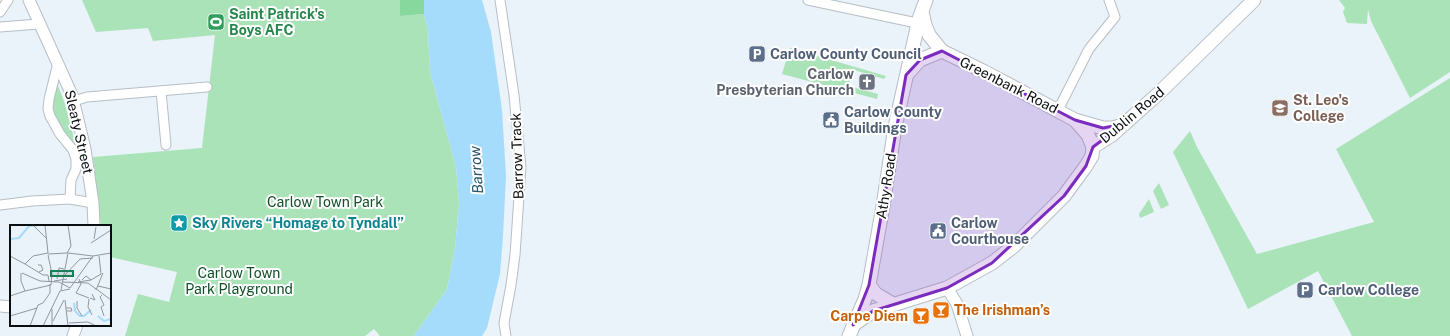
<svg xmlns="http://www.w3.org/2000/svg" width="1450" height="336" font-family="'Public Sans',sans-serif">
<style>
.green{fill:#aae3b7}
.forest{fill:#87d89c}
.water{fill:#a5dcfb}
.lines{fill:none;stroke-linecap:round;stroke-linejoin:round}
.minor-casing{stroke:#b7bec6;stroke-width:11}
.tertiary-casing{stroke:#b7bec6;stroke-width:13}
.secondary-casing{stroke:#b7bec6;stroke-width:15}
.minor{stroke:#fff;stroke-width:9}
.tertiary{stroke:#fff;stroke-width:11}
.secondary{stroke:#fff;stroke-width:13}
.marked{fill:#7b2cbf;fill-opacity:0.2;stroke:#7b2cbf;stroke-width:3;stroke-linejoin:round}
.labels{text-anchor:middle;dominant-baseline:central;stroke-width:4;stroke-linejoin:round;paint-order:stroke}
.leisure-label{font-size:14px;font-weight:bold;fill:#27864d;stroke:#fefefe;text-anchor:start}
.service-label{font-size:14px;font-weight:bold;fill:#4e5e75;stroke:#fefefe;text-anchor:start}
.worship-label{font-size:14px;font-weight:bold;fill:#5b616d;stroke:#fefefe;text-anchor:end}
.street-label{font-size:14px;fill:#0b0e10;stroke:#fefefe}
.education-label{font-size:14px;font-weight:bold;fill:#785e54;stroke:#fefefe;text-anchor:start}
.park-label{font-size:14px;fill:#124e28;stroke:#fefefe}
.culture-label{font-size:14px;font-weight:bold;fill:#0d838f;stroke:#fefefe;text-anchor:start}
.food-label{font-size:14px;font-weight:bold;fill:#c56008;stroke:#fefefe;text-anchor:start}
.water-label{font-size:15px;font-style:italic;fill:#275267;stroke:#fefefe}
.inset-river{fill:none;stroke:#a5dcfb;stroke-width:2}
.inset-road{fill:none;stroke:#91979c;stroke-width:1}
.view{fill:#1d7f58;fill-opacity:0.15;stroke:#1d7f58;stroke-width:2}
.inset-edge{fill:none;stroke:#0b0e10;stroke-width:2}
</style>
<rect width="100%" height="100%" fill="#eaf2fa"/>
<g class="green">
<polygon points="82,0 400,0 400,16 424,14 428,30 430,72 456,167 459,203 455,248 447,289 414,336 380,336 374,329 365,336 125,336 138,294 169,302 177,272 110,257 110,226 101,226 93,157 202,148 215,35 153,41 148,28 96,32"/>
<polygon points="1339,0 1450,0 1450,72 1410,98 1371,21 1368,9 1367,24 1347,23 1343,12 1345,8"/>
<polygon points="790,48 886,76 884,79 854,70 848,86 878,94 877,99 782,74"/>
<polygon points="1450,78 1450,336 1352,336 1318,271 1248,309 1173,152 1190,131 1197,147 1257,254 1374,222 1336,149"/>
<path d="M 57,83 L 65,104 L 77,150 C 67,136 51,120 53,102 C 53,96 55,89 57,83 Z"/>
<polygon points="1159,183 1169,205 1161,209 1153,191"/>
<polygon points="1149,199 1154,212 1140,218 1139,214"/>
</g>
<polygon class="forest" points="400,0 424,0 424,14 400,16"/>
<polygon class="water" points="424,0 482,0 491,32 502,110 506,176 503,236 500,274 487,328 482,336 414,336 447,289 455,248 459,203 456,167 430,72 428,30 424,14"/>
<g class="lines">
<defs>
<g id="minor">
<polyline points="500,0 514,95 521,167 515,255 511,285 504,323 506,336"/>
<polyline points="808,0 912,22 918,25"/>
<polyline points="0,12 8,0"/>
<polyline points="0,27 39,24"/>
<polyline points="58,63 49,99 48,109 50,116 60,134 73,150 76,159 76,169 71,180 70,199 93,203"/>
<polyline points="161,91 166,145"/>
<polyline points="74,101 87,97 207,87"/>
<polyline points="1058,110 1089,49 1115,17 1109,0"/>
<polyline points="0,205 32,201 70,199"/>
</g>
<g id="tertiary">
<polyline points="29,0 72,95 85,149 93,203 94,226"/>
<polyline points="947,288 957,304 967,336"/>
<polyline points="0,306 11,307"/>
<polyline points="73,336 77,325"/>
</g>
<g id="secondary">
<polyline points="922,12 925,25 929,35 942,51 985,72 1075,120 1103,128 1113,128 1123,125"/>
<polyline points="908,73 920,60 942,51"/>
<polyline points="1075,120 1088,135 1093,147"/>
<polyline points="869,285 876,294 893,304"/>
<polyline points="853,325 873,311 947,288 992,263 1014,246 1064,196 1086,166 1092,156 1093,147 1112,135 1159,93 1254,0"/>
<polyline points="849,336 865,299 869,285 883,206 895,127 919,19 926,0"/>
</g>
</defs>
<use href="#minor" class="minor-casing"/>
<use href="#tertiary" class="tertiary-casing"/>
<use href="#secondary" class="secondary-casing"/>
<use href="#minor" class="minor"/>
<use href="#tertiary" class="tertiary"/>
<use href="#secondary" class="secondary"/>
</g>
<path class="marked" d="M 942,51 L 1075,120 L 1103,128 L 1124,124 L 1093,147 L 1086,166 L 1064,196 L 992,263 L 947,288 L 873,311 L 853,325 L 869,285 L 906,75 L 920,60 Z"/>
<defs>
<symbol id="stadium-square" viewBox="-11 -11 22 22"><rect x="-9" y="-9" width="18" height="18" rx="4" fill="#2e9e5b" stroke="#fefefe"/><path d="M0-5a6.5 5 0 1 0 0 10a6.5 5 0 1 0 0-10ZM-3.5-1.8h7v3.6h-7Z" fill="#fff"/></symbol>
<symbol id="parking-square" viewBox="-11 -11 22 22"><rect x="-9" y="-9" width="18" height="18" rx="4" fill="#5c6f8a" stroke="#fefefe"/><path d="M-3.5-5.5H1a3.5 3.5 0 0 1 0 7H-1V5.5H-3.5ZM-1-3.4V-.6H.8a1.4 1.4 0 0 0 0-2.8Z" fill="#fff"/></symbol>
<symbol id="church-square" viewBox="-11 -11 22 22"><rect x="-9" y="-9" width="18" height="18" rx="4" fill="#6b7280" stroke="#fefefe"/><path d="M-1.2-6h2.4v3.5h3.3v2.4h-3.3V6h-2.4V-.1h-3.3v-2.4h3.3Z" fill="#fff"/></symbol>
<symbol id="school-square" viewBox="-11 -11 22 22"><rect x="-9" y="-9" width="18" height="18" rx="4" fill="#8d6e63" stroke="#fefefe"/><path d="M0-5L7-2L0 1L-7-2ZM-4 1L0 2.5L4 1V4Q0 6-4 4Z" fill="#fff"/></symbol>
<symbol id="civic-square" viewBox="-11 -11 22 22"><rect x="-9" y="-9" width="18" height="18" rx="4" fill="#5c6f8a" stroke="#fefefe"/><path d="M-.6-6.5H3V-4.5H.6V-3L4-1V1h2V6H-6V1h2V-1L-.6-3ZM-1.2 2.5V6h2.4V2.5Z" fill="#fff"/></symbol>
<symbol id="sight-square" viewBox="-11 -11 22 22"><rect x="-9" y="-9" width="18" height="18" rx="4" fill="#0f9aa8" stroke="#fefefe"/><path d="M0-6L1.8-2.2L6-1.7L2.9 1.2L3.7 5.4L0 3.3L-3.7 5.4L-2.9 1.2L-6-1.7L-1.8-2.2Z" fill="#fff"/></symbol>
<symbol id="bar-square" viewBox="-11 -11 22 22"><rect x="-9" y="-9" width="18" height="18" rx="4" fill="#e8710a" stroke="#fefefe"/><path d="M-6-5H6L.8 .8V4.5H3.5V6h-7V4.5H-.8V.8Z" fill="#fff"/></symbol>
</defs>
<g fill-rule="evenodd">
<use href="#stadium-square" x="206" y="12" width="20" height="20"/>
<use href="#parking-square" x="747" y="44" width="20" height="20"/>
<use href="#church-square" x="857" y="72" width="20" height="20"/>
<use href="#school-square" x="1270" y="98" width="20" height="20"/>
<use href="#civic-square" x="821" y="110" width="20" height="20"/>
<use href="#sight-square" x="169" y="213" width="20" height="20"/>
<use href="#civic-square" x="928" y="221" width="20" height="20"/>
<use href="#parking-square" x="1295" y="280" width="20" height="20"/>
<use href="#bar-square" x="931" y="300" width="20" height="20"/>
<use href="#bar-square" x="911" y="306" width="20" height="20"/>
</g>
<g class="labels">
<g class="leisure-label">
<text x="229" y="14">Saint Patrick's<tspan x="229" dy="16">Boys AFC</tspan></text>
</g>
<g class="service-label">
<text x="770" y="54">Carlow County Council</text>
<text x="844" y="112">Carlow County<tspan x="844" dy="16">Buildings</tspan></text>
<text x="951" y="223">Carlow<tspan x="951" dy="16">Courthouse</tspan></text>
<text x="1318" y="290">Carlow College</text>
</g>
<g class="worship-label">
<text x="854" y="74">Carlow<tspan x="854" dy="16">Presbyterian Church</tspan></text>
</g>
<g class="street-label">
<text transform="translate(1009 85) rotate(27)">Greenbank Road</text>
<text transform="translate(1132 115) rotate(-40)">Dublin Road</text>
<text transform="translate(79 132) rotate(77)">Sleaty Street</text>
<text transform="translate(517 156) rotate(-92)">Barrow Track</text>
<text transform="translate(886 186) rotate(-81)">Athy Road</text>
</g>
<g class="education-label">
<text x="1293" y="100">St. Leo's<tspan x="1293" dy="16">College</tspan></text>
</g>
<g class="park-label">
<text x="325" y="202">Carlow Town Park</text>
<text x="239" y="273">Carlow Town<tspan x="239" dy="16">Park Playground</tspan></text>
</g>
<g class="culture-label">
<text x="192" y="223">Sky Rivers “Homage to Tyndall”</text>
</g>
<g class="food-label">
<text x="954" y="310">The Irishman’s</text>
<text x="908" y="316" text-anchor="end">Carpe Diem</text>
</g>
<g class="water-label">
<text transform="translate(476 170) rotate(-94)">Barrow</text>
</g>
</g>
<g transform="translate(10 225)">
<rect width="101" height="101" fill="#eaf2fa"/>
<path class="inset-river" d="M 0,14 L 9,13 L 19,1 L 29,0M 64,78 L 65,86 L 70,91 L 74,91 L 81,85M 88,91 L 94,96 L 101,94"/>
<path class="inset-road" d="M 23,0 L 36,13M 35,0 L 38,28M 84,14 L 86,2M 81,18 L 101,5M 57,28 L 61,21 L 58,0M 58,28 L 83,31M 38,29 L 57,28M 0,31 L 15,39M 83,31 L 101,28M 89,31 L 91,49M 15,39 L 33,50 L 38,50 L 39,56M 15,39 L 23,31 L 38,28M 28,40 L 31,40 L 33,45 L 29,47M 11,48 L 11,56 L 15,66M 12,48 L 30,56 L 49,57 L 60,63 L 83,31M 54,51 L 70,34 L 83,33M 47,54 L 49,43 L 54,44M 72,55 L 76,51 L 81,55M 44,56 L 57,54M 52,57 L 78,58 L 86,64M 68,57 L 81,55 L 91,49M 88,61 L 101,64M 85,63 L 101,75M 51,65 L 58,28M 86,65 L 93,48M 15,66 L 41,60 L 42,49 L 38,30M 66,68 L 71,59 L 69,54M 66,68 L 79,73M 92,70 L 90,72 L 94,80 L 91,82 L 94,91M 0,71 L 15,66M 80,73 L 85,75 L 82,69M 79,74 L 78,82 L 82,90M 55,75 L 58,101M 67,76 L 67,83 L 72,91M 56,83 L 61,83 L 62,86 L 57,86M 0,91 L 27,83M 43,96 L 54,75M 59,98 L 78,97 L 86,101M 20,101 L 28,80 L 33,78 L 40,68 L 40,59M 33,101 L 50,66 L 60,64M 42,101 L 42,84"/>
<path class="view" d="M 41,46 L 63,46 L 63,51 L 41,51 Z"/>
<rect width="101" height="101" class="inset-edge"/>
</g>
</svg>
